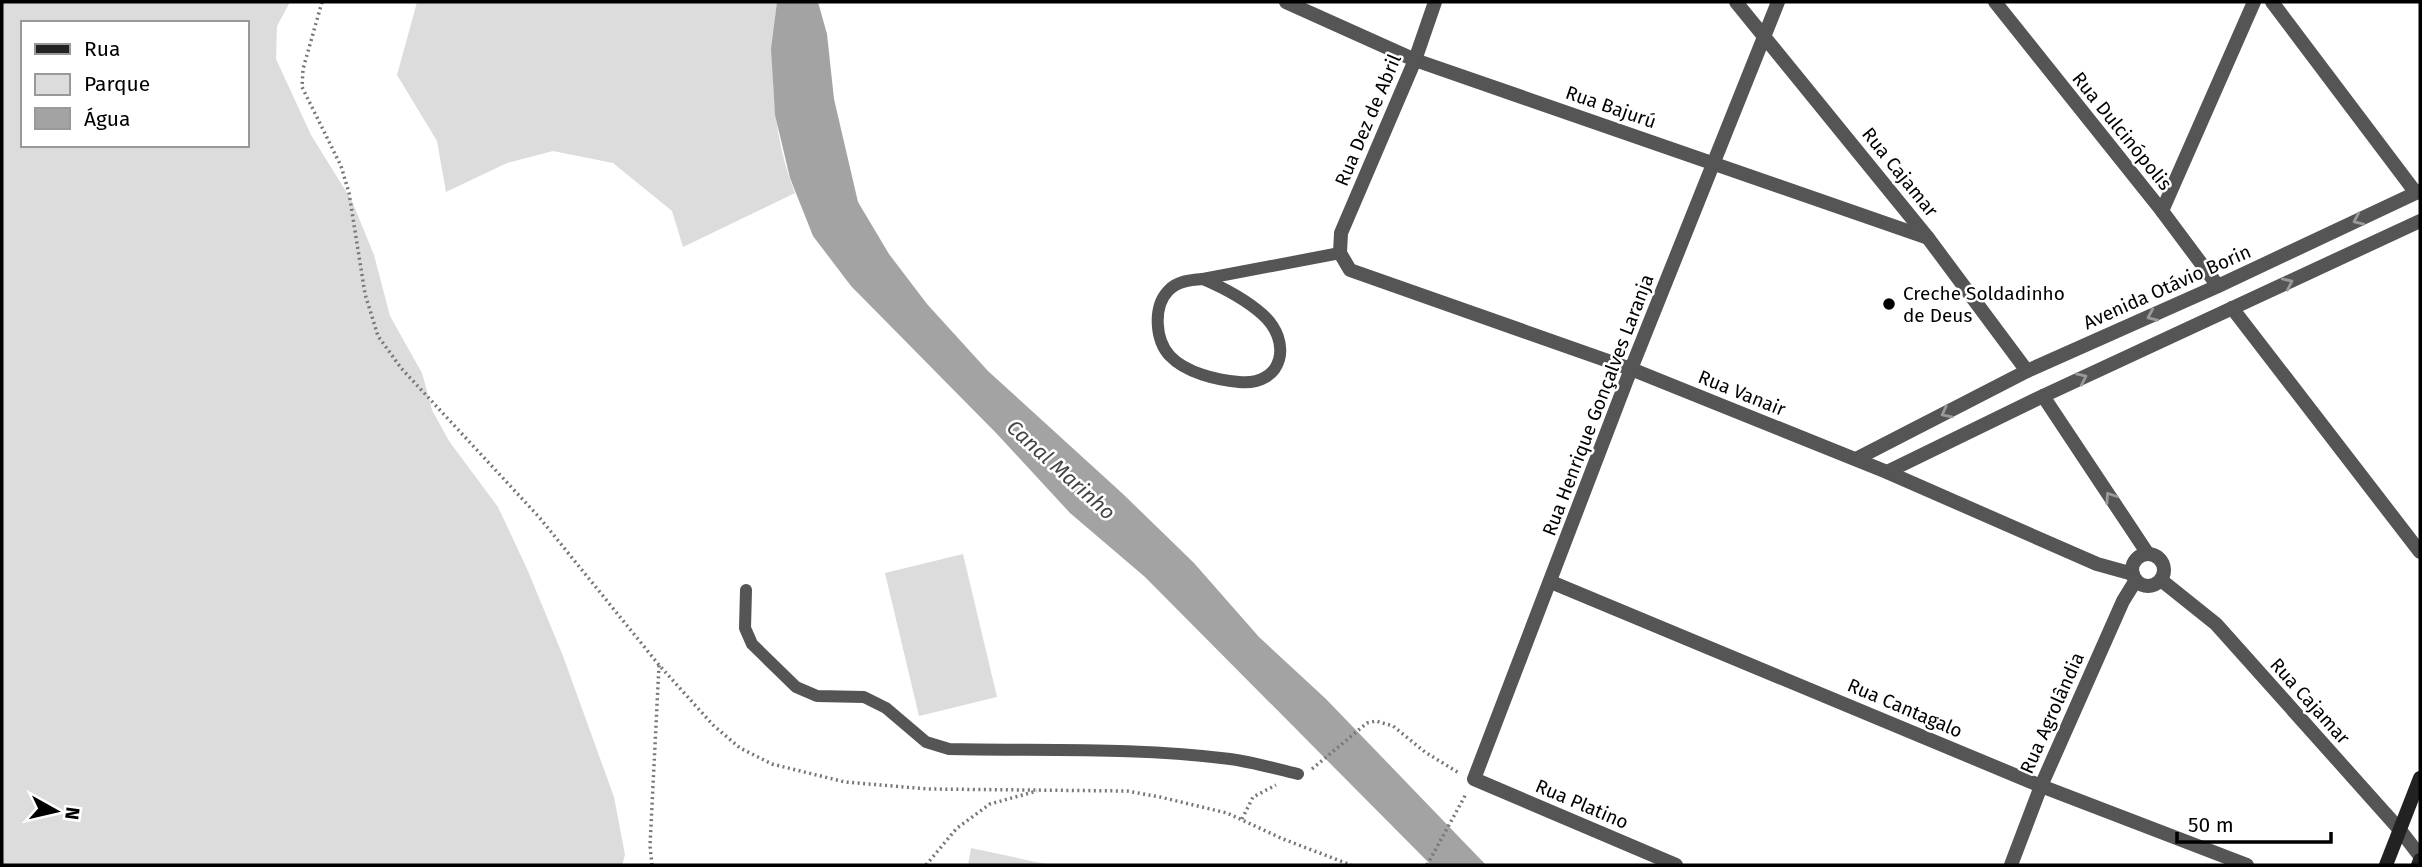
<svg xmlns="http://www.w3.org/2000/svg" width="2422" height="867" font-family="'Fira Sans',sans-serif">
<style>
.green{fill:#dcdcdc;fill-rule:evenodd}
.water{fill:#a3a3a3}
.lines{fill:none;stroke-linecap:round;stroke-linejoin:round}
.path{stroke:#777;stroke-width:3.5;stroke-dasharray:2 3.5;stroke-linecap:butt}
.lane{stroke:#555;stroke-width:12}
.street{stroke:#555;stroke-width:14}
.secondary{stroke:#222;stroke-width:14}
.oneway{stroke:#999}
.poi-dot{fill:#000;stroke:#fff;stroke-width:2.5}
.labels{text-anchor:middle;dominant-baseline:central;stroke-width:5;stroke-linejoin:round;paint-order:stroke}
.street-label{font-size:19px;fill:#000;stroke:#fff}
.poi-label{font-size:19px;fill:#000;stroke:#fff;text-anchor:start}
.water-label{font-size:21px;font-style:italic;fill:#444;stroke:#fff}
</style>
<rect width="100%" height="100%" fill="#fff"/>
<g class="green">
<path d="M 2,2 L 290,2 L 277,26 L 276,59 L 311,135 L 352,201 L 374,255 L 390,316 L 422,373 L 432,410 L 449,441 L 498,507 L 528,571 L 563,656 L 614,797 L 625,855 L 622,865 L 2,865 ZM 23,23 L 247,23 L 247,145 L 23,145 Z"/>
<path d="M 417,2 L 777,2 C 769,66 771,132 795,193 L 683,247 L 672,211 L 613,163 L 553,151 L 507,163 L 446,192 L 437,141 L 397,75 Z"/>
<polygon points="963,554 997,697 919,716 885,573"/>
<polygon points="971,848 1050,865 968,865"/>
</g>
<polygon class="water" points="777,2 818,2 827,34 834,99 858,202 889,254 927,304 988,371 1123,494 1194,563 1259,637 1326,699 1486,865 1431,865 1145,577 1070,513 997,434 851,286 813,236 790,178 775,115 771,49"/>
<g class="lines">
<g class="path">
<polyline points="322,2 303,69 302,87 341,166 349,193 365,294 378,336 401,368 539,517 659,665 713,725 740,748 772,764 845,782 928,789 1127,791 1160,797 1227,813 1283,839 1351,865"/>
<polyline points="1312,769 1367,723 1376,721 1393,726 1425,752 1459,773"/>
<polyline points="1242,819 1253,797 1276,785"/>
<polyline points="652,865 650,846 659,665"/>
<polyline points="926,865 957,828 990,804 1037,791"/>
<polyline points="1427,865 1466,794"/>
</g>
<g class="lane">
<path d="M 1203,279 C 1224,288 1245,299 1262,314 C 1293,341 1284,386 1239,382 C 1217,380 1186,373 1170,356 C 1155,340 1153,307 1168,291 C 1177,281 1190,280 1203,279 Z"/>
<polyline points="1203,279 1340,253"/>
<path d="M 746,590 L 745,628 L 752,644 L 796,687 L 817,696 L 864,697 L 886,708 L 926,742 L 949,749 C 1042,751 1137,747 1230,759 C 1253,762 1276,769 1298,774"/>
</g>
<g class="street">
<polyline points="1286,2 1415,60 1928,238"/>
<polyline points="1435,2 1415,60 1341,233 1340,253 1350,270 1631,369 1887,472 2097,564 2133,574"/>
<polyline points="1736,2 1928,238 2027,371"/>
<polyline points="1995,2 2162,211 2218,286"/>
<polyline points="2272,2 2416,193"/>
<polyline points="2162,211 2254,2"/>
<polyline points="2232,308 2420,552"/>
<polyline points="2043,396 2148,554"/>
<polyline points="1856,459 2027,371 2218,286 2420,191"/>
<polyline points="1887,472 2043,396 2420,221"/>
<circle cx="2148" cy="570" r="16"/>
<polyline points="2161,580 2216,624 2400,830 2420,856"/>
<polyline points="1551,582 2041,786 2247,865"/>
<polyline points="1676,865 1474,779 1631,369 1778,2"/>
<polyline points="2011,865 2041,786 2123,601 2136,580"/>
</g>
<g class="secondary">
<polyline points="2386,865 2420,778"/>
<polyline points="2418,865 2420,860"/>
</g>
</g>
<defs><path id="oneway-chevron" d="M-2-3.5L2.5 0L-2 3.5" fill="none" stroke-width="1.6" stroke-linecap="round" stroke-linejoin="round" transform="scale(1.75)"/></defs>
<g class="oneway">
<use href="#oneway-chevron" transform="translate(2358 220) rotate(155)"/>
<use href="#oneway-chevron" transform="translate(2288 283) rotate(-25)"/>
<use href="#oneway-chevron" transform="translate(2152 316) rotate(156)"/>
<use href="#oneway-chevron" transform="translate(2082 378) rotate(-25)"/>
<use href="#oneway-chevron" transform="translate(1946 413) rotate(153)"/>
<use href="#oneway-chevron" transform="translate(2110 497) rotate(-124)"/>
</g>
<circle class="poi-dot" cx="1889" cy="304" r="7"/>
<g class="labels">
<g class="street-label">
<text transform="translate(1611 107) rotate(19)">Rua Bajurú</text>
<text transform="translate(1368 120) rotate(-67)">Rua Dez de Abril</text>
<text transform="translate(2122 131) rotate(51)">Rua Dulcinópolis</text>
<text transform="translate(1900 172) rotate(51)">Rua Cajamar</text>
<text transform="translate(2167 287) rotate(-24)">Avenida Otávio Borin</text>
<text transform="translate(1742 393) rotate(22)">Rua Vanair</text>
<text transform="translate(1598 405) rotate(-69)">Rua Henrique Gonçalves Laranja</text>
<text transform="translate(2310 701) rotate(48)">Rua Cajamar</text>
<text transform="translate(1905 708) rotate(23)">Rua Cantagalo</text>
<text transform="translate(2052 713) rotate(-66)">Rua Agrolândia</text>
<text transform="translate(1582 804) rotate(23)">Rua Platino</text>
</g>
<g class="poi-label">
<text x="1903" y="293">Creche Soldadinho<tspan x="1903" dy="22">de Deus</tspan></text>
</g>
<g class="water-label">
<text transform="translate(1061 470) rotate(42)">Canal Marinho</text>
</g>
</g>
<rect width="2422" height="867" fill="none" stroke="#000000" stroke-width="7"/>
<rect x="21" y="21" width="228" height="126" fill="#ffffff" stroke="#999999" stroke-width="2"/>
<rect x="35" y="44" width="35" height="10" fill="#222222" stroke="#999999" stroke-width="2"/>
<text x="84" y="56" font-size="21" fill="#000000">Rua</text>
<rect x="35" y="74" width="35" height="21" fill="#dcdcdc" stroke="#999999" stroke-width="2"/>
<text x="84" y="91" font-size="21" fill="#000000">Parque</text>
<rect x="35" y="108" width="35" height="21" fill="#a3a3a3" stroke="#999999" stroke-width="2"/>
<text x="84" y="126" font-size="21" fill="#000000">Água</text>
<g transform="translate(56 811) rotate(98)" stroke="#ffffff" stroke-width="5" paint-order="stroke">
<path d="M0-5L12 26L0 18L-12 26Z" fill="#000000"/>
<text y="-10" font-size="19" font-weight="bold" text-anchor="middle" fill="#000000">N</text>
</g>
<path d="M2177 832v10h154v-10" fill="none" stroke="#000000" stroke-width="3.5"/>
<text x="2188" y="832" font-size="21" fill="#000000" stroke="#ffffff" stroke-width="5" paint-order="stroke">50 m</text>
</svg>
